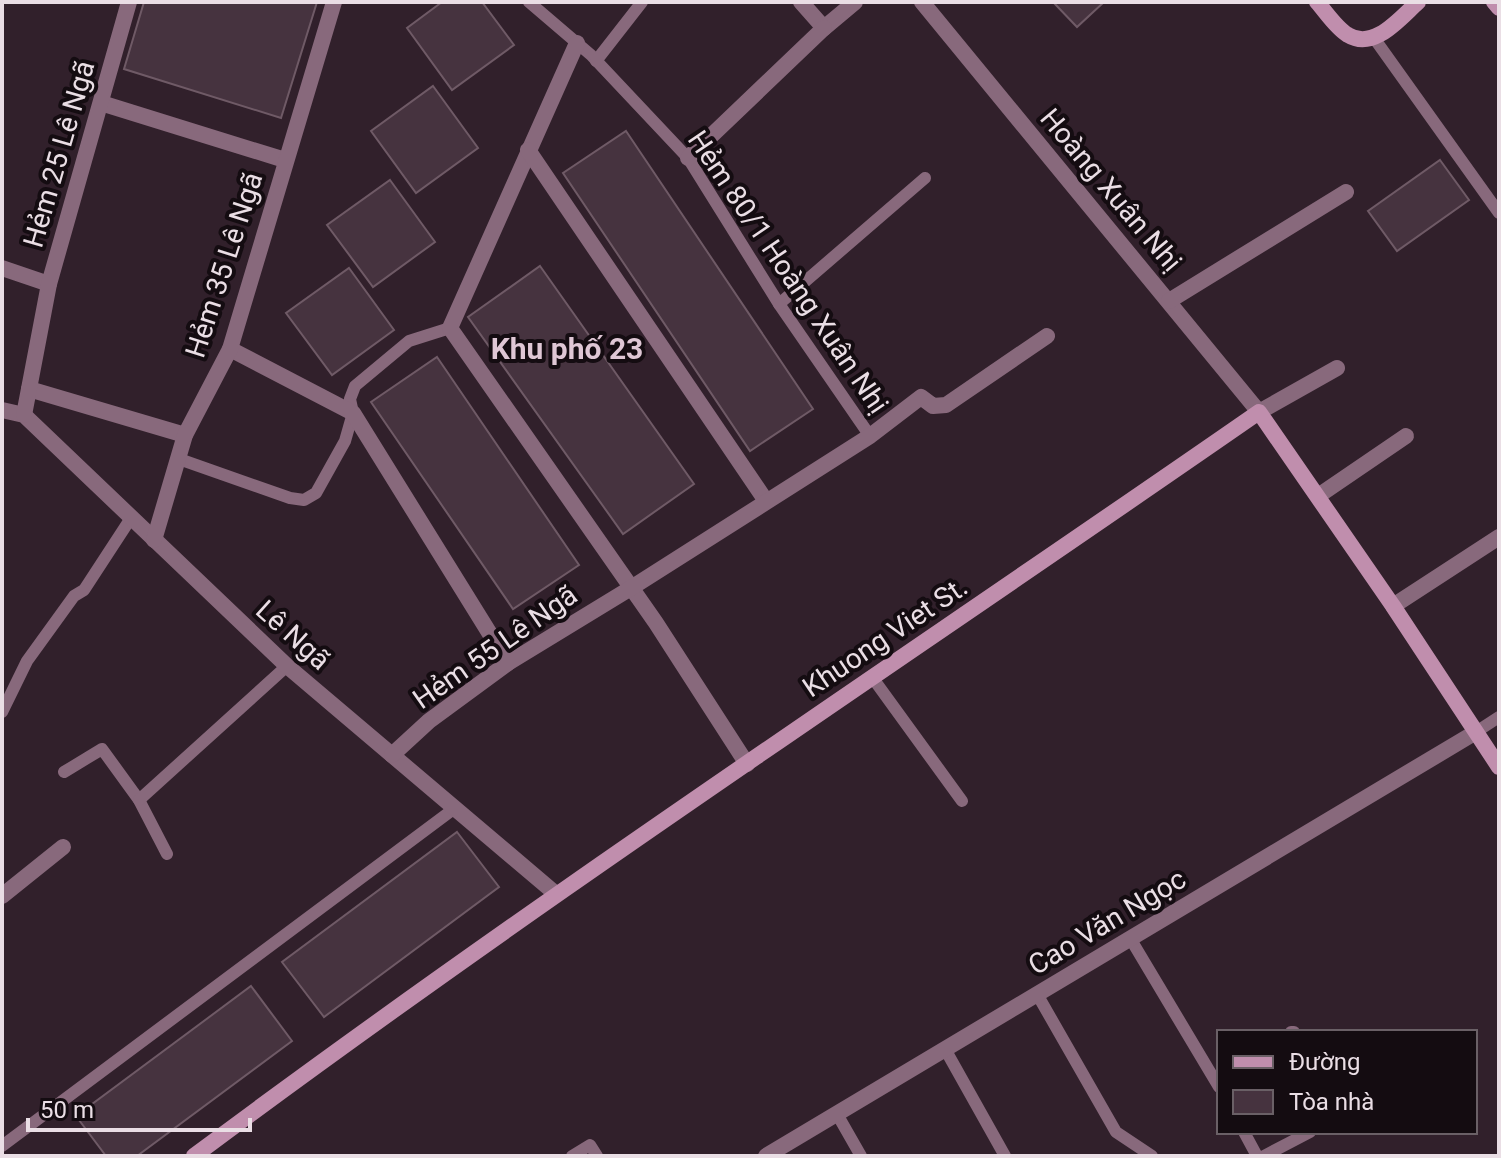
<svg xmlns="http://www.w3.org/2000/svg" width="1501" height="1158" font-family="Roboto,sans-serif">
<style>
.building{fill:#46333f;stroke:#6f5a66;stroke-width:2}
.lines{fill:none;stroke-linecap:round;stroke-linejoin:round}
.lane{stroke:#88697c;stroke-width:12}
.street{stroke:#88697c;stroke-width:16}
.secondary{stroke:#c08ead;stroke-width:16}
.labels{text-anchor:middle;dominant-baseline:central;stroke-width:8;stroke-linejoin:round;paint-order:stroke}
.street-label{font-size:28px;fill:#eadee5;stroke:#140c11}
.neighbourhood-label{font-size:30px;font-weight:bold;fill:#dfc7d5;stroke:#140c11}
</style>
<rect width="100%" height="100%" fill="#31202b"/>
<g class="building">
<polygon points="144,2 317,2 281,118 124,69"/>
<polygon points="442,2 482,2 514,45 452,90 407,28"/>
<polygon points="1053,2 1104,2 1077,27"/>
<polygon points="433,86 478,148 416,193 371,131"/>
<polygon points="626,131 813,409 750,451 563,173"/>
<polygon points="1440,160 1469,200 1397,251 1368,211"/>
<polygon points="390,180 435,242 373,287 327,225"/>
<polygon points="540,266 694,484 623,534 468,317"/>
<polygon points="349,268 394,330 332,375 286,313"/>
<polygon points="437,357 579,565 513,609 371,402"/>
<polygon points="457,832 499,887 324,1017 282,962"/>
<polygon points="251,986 292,1041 137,1156 106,1156 76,1116"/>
</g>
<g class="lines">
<g class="lane">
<polyline points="529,2 591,55 688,158 779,304 870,436"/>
<polyline points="1374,38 1499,213"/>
<polyline points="596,61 642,2"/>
<polyline points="779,304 925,178"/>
<polyline points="179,459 290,498 304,500 316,493 345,441 353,413 350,399 355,386 409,341 450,328"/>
<polyline points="872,677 962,801"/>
<polyline points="2,712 27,661 74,596 84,590 131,518"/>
<polyline points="1476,732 1499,717"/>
<polyline points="64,772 102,749 139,800 167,854"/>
<polyline points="139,800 287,666"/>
<polyline points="1130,938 1219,1087"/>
<polyline points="1037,994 1116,1132 1152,1156"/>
<polyline points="1291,1032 1294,1032"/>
<polyline points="945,1049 1005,1156"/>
<polyline points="837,1114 861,1156"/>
<polyline points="1244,1132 1257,1156"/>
<polyline points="2,1146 455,808"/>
<polyline points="572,1156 590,1145 597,1156"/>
<polyline points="1264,1156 1310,1132"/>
</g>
<g class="street">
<polyline points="801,2 824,28 855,2"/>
<polyline points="922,2 1259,412 1337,368"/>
<polyline points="577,43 450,328 656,623 747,764"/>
<polyline points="101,103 285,160"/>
<polyline points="528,150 766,501"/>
<polyline points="688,158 824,28"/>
<polyline points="2,268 49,284"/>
<polyline points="1169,301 1346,192"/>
<polyline points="230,349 353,413 508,663"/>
<polyline points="29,389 185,435"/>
<polyline points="2,410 24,415 287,666 556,894"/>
<polyline points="24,415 49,284 129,2"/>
<polyline points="1318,496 1406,436"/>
<polyline points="154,540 185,435 230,349 334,2"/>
<polyline points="1393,606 1499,537"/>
<polyline points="392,755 429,721 508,663 631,588 870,436 921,397 933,406 946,405 1047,336"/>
<polyline points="2,896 63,847"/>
<polyline points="766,1156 1476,732"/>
</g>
<g class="secondary">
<path d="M 1317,2 C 1326,12 1336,28 1348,35 C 1374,51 1400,18 1418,2"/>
<polyline points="1494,2 1499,8"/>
<path d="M 194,1156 C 541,897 903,659 1259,412 L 1393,606 L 1499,767"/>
</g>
</g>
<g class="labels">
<g class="street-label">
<text transform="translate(59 154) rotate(-74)">Hẻm 25 Lê Ngã</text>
<text transform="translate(1111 190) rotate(50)">Hoàng Xuân Nhị</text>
<text transform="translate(224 265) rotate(-72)">Hẻm 35 Lê Ngã</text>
<text transform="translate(788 272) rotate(56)">Hẻm 80/1 Hoàng Xuân Nhị</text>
<text transform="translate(293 635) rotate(42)">Lê Ngã</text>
<text transform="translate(885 637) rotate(-34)">Khuong Viet St.</text>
<text transform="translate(495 647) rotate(-35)">Hẻm 55 Lê Ngã</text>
<text transform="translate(1107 922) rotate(-31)">Cao Văn Ngọc</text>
</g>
<g class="neighbourhood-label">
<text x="567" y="348">Khu phố 23</text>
</g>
</g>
<rect width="1501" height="1158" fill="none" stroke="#eadee5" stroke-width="8"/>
<rect x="1217" y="1030" width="260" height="104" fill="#140c11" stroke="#6a6066" stroke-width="2"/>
<rect x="1233" y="1056" width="40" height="12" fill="#c08ead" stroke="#6a6066" stroke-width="2"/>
<text x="1289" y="1070" font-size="24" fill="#eadee5">Đường</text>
<rect x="1233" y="1090" width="40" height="24" fill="#46333f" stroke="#6a6066" stroke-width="2"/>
<text x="1289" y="1110" font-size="24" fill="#eadee5">Tòa nhà</text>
<path d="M28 1118v12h222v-12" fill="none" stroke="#eadee5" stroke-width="4"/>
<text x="40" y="1118" font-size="24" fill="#eadee5" stroke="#140c11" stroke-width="6" paint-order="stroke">50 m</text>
</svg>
